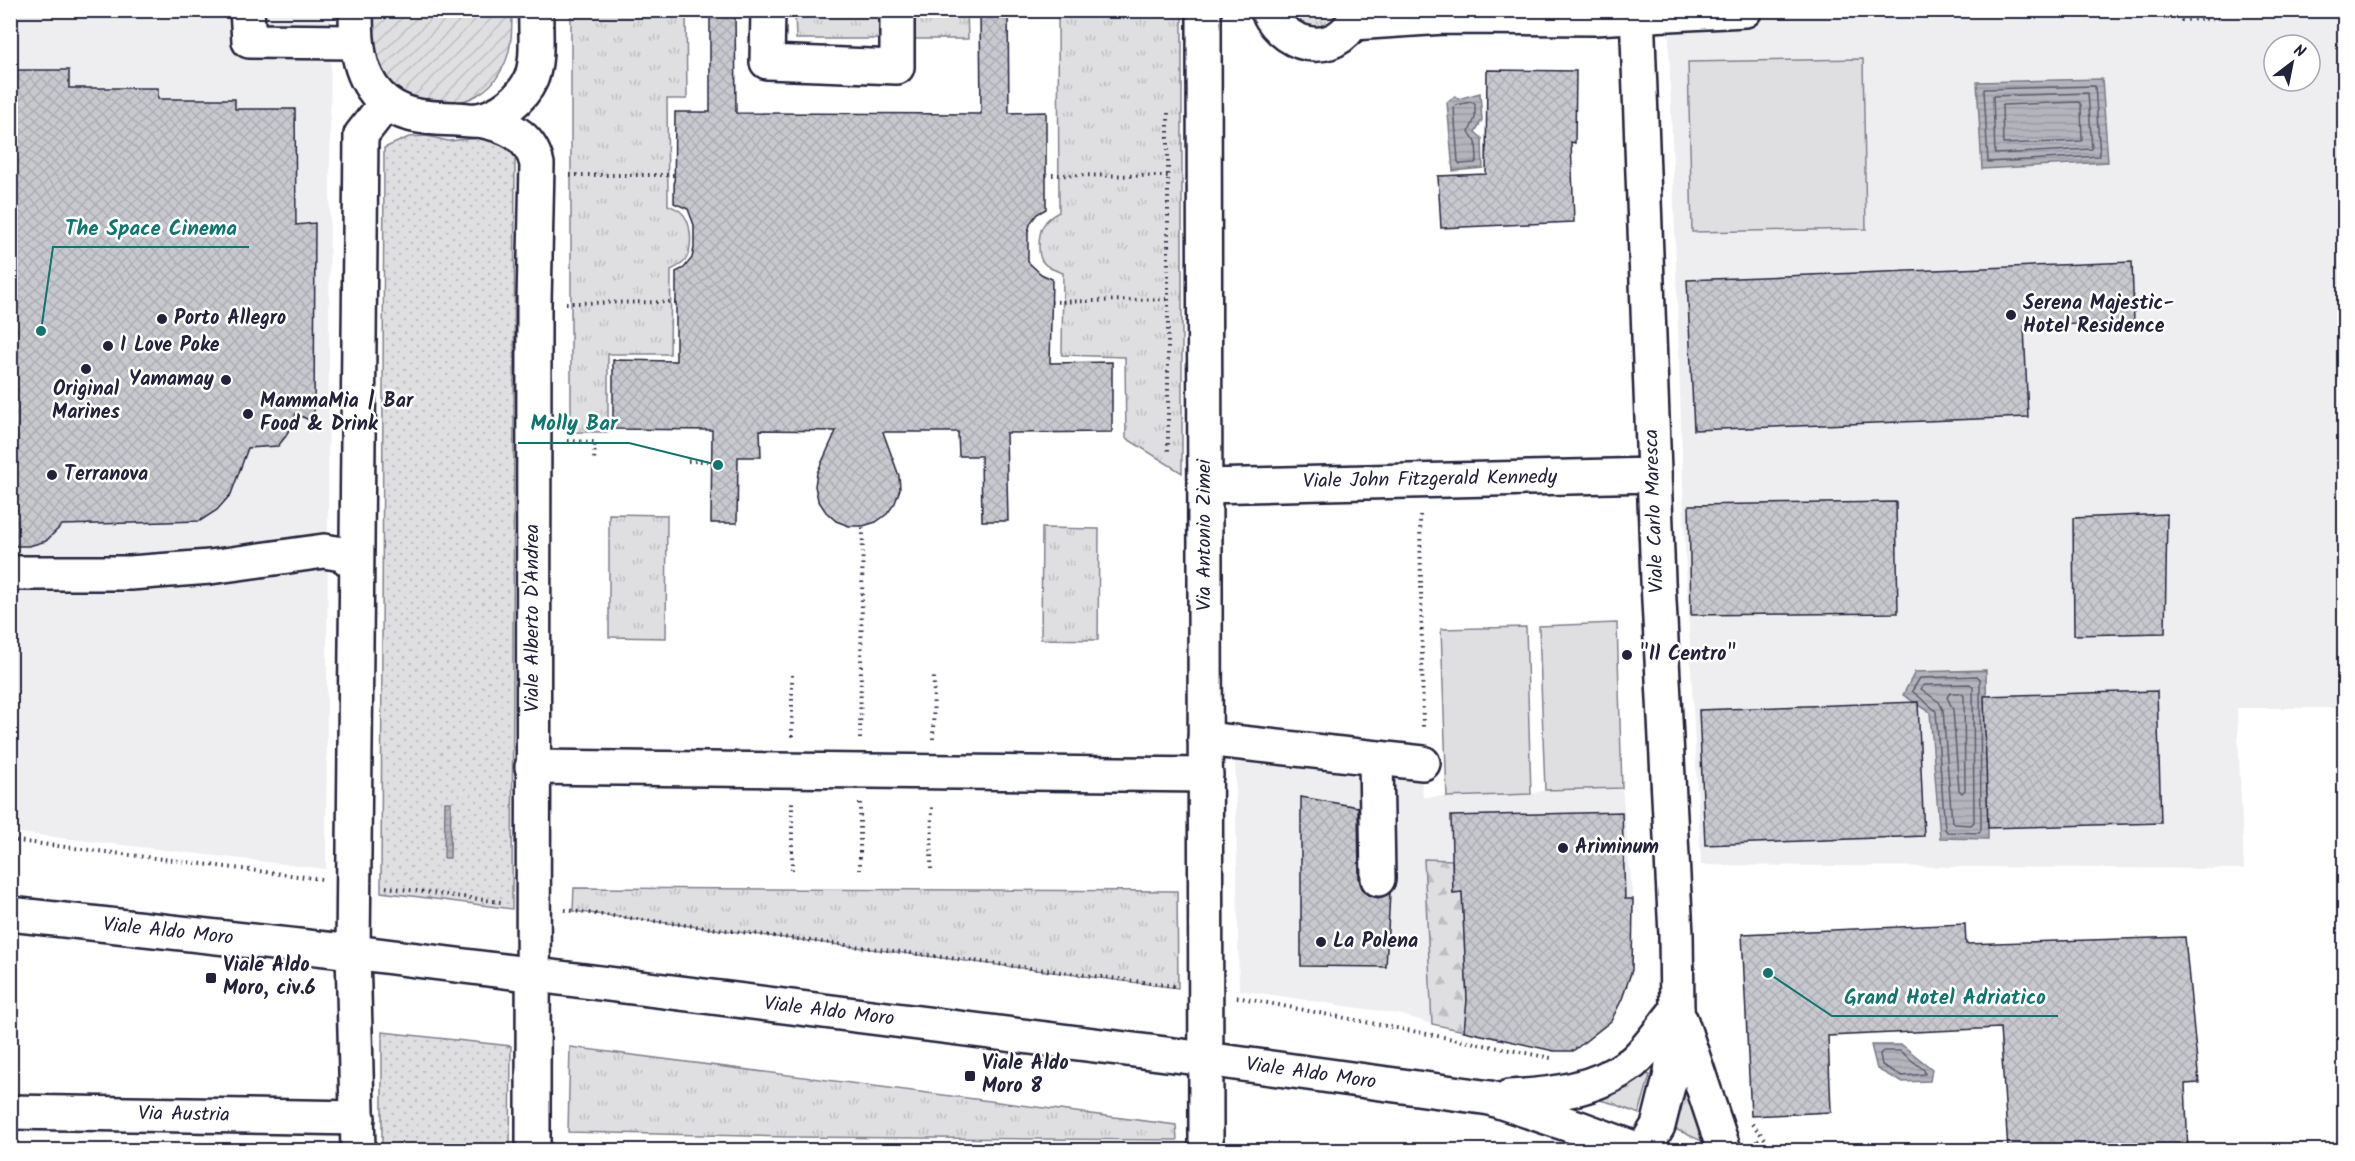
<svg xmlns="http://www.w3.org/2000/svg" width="2355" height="1161" font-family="Kalam,sans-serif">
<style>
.built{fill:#eeeef1;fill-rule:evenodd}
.grass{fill:url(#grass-tufts);stroke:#80808e;stroke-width:1.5}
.forest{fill:url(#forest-firs);stroke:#80808e;stroke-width:1.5}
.park{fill:url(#park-dots);stroke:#80808e;stroke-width:1.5}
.garden{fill:url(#garden-furrows);stroke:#80808e;stroke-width:1.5}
.pitch{fill:#dfdfe2;stroke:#80808e;stroke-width:1.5}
.water{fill:url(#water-rules);stroke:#7a7a88;stroke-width:1.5}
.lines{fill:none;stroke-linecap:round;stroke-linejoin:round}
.shore{stroke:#5c5c6f;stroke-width:1.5}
.building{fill:url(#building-cross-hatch);stroke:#22223b;stroke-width:1.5}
.minor-casing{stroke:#22223b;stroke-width:38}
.path{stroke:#22223b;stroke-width:4;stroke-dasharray:1.5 4.5;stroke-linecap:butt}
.minor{stroke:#fff;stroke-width:33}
.poi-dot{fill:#22223b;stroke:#fff;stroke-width:2}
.labels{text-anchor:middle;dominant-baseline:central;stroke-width:5;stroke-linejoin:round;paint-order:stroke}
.poi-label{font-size:20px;font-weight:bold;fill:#22223b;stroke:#fff;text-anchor:start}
.street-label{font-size:20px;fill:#22223b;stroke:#fff}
.leader{fill:none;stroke:#0f766e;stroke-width:2}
.callout-dot{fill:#0f766e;stroke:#fff;stroke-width:2}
.callout-label{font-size:21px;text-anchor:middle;font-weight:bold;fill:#0f766e;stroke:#fff;stroke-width:5;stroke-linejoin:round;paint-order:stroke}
</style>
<defs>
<pattern id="grass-tufts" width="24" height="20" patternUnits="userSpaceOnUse" patternTransform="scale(1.5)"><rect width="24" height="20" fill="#dfdfe2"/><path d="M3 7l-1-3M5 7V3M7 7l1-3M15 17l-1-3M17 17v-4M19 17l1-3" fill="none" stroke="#bfbfc3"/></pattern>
<pattern id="forest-firs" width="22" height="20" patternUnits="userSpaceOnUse" patternTransform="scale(1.5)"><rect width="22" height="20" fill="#dfdfe2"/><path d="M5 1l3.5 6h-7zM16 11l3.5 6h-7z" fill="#bfbfc3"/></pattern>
<pattern id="park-dots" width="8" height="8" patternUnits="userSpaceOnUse" patternTransform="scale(1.5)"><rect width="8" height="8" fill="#dfdfe2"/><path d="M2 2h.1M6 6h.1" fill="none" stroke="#bfbfc3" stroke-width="1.8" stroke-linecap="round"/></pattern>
<pattern id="garden-furrows" width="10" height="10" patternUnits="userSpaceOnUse" patternTransform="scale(1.5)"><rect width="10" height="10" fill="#dfdfe2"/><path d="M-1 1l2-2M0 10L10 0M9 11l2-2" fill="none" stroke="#bfbfc3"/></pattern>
<pattern id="water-rules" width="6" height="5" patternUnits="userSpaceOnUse" patternTransform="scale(1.5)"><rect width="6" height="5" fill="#b4b4bc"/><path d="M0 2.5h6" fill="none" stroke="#9a9aa2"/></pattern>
<pattern id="building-cross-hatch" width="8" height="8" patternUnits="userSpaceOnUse" patternTransform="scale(1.5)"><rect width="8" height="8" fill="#c8c8cf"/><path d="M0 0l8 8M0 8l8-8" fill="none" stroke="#acacb3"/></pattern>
</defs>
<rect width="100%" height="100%" fill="#fff"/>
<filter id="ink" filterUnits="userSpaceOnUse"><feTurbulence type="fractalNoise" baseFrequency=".0167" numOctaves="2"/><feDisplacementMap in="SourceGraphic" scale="12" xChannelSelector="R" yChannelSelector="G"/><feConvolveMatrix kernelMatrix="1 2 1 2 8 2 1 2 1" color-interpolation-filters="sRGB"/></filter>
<g filter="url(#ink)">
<g class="built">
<path d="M 1746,10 L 2344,11 L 2344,708 L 2237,708 L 2244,869 L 1701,865 L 1685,549 L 1668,15 ZM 2274,45 L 2310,45 L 2310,81 L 2274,81 Z"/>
<polygon points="11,11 331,11 326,869 11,832"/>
<polygon points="1235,751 1421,773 1423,797 1531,794 1545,790 1622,788 1633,899 1632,970 1622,999 1611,1021 1573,1051 1554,1051 1432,1024 1399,1014 1239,990"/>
</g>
<g class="grass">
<path d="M 571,11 L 686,11 L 687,99 L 667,99 L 668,205 C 672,207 678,209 681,212 C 692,221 693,247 686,259 C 683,265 676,267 671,270 L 670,354 L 608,354 L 608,432 L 571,432 Z"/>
<polygon points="795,11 967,11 968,39 796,39"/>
<path d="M 1058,11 L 1182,11 L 1182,473 L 1126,438 L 1125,357 L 1062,355 L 1063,273 C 1055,270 1047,268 1042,261 C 1039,256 1039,252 1039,247 C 1039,229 1043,220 1059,212 Z"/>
<path d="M 1289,11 L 1336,11 C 1333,22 1322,32 1309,30 C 1303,28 1296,22 1291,19 Z"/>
<polygon points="609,514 667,515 666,638 609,637"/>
<polygon points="1042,528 1099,529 1098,640 1041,639"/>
<polygon points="574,888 1177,891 1178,988 573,911"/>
<polygon points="570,1047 1176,1125 1177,1140 790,1137 568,1132"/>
<polygon points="1638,1072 1650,1075 1639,1114 1615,1104 1588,1097"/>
<polygon points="1685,1089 1697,1095 1713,1146 1675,1129"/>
</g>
<polygon class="forest" points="1424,859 1452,860 1453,893 1462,892 1467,1000 1484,1005 1499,1039 1432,1024"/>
<g class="park">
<polygon points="427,136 448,141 490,137 515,151 512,909 381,892 384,148 409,137"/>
<polygon points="382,1032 511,1046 510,1150 382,1150"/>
</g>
<path class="garden" d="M 367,11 L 512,11 C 512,30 512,52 502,69 C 477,118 407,112 379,69 C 372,57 370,25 367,11 Z"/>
<g class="pitch">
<polygon points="1863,59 1866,229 1692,232 1688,62"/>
<polygon points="1617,623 1622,788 1545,790 1539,626"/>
<polygon points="1526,627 1531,794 1447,797 1441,629"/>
</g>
<g class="water">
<polygon points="2102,79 2108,162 1982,169 1977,82"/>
<polygon points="1480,93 1482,120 1475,132 1482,138 1483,168 1453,171 1447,102 1455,96 1458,99"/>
<polygon points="1986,670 1988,839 1940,838 1930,712 1903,695 1915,672"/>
<polygon points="445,802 451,802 450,858 444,858"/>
<polygon points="1871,1045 1902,1045 1932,1069 1930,1081 1901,1082 1877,1069"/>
</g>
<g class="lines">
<g class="shore">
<polygon points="2095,86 2100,156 1988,162 1984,89"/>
<polygon points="2088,93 2092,149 1995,154 1993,96"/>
<polygon points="1471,102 1475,104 1475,118 1469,132 1476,142 1477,160 1475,163 1460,164 1458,162 1454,107 1456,105"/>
<polygon points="2079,102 2081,105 2082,141 2003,144 2002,105"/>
<polygon points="1977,676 1980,679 1981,830 1979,833 1947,832 1945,829 1936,711 1912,691 1920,678"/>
<polygon points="1970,684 1973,687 1974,822 1971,825 1955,824 1952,822 1943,710 1939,702 1921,689 1924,685"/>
<polygon points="1950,693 1961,693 1964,696 1965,790 1962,793 1959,790 1953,710 1947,697"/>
<polygon points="1883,1051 1900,1051 1924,1070 1925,1074 1902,1076 1882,1065 1880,1054"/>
</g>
</g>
<g class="building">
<polygon points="710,10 735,10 736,113 981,114 980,10 1008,10 1009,113 1046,112 1046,209 1037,214 1031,222 1028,231 1028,262 1041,274 1052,279 1050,363 1112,362 1112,432 1006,433 1008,521 982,521 981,456 959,456 958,432 883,432 899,476 900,489 895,503 887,514 876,522 863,526 849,526 836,521 826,512 818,500 815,486 817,473 836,431 760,430 761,457 738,457 737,523 711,523 712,430 613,429 613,360 676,361 676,272 684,268 692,258 694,248 694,225 688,209 674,203 675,112 710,112"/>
<polygon points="10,70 69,70 69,88 158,88 158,99 235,99 235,109 295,109 296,225 315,223 314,422 296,414 286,436 278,446 248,448 231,494 217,510 200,521 62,525 46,541 29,546 10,546"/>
<polygon points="1487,70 1576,71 1575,143 1571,142 1574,222 1441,228 1438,176 1486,174"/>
<polygon points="2132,262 2134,322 2024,326 2028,417 1694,430 1687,280"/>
<polygon points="1896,502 1898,613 1691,615 1689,505"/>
<polygon points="2167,514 2165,633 2074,635 2073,518"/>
<polygon points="2157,691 2161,823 1988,828 1984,696"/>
<polygon points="1918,702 1924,836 1705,845 1699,710"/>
<polygon points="1301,797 1358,807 1359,879 1362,888 1368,895 1378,898 1390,893 1386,967 1301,966"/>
<polygon points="1622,812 1625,899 1633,899 1632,970 1622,999 1611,1021 1573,1051 1554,1051 1464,1031 1467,1000 1462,892 1453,893 1451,816"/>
<polygon points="1965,924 1966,944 2185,937 2199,1083 2185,1084 2188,1150 2008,1150 2000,1028 1828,1036 1831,1112 1751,1116 1742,934"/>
</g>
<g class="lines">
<defs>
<g id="minor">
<polyline points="247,10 249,41 356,42"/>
<path d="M 356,10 C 356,40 357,73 379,96 C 400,118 428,118 456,119 C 463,119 472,121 479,120 C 500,116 522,99 531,79 C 539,59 535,31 536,10"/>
<polyline points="768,10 767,62 897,67 897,10"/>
<polyline points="1204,10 1206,1150"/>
<path d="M 1267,10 C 1288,53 1342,58 1359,10"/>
<polyline points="1637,10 1658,581 1676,935 1677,1010 1671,1074 1658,1126 1643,1150"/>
<polyline points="1353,23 1444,17 1594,18 1745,10"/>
<path d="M 479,120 C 506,125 530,134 537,164 L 534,303 L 533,1150"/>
<polyline points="1205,486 1654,475"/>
<polyline points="10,573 130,573 210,567 324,551 342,554 356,565"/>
<polyline points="1205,739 1423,763"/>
<polyline points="1376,758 1378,879"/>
<polyline points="532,767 1206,775"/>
<polyline points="10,914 353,952 1206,1059 1490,1098 1582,1129 1639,1150"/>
<polyline points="1681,1021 1724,1150"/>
<path d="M 1509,1097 C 1552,1095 1595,1090 1632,1063 C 1646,1052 1664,1025 1677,1010"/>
<polyline points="10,1112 358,1118"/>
<polyline points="358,1150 353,952 361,135 386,103"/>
</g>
</defs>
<use href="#minor" class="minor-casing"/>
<g class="path">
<polyline points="2174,10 2182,20 2222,18"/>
<polyline points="1168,113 1168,454"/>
<polyline points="570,175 674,175"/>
<polyline points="1046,175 1168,176"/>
<polyline points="1051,302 1170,299"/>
<polyline points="566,303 676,302"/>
<polyline points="568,441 595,442 594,462"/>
<polyline points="688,461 712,461"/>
<polyline points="1420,515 1423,729"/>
<polyline points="792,675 792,737"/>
<polyline points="860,739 863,526"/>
<polyline points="933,739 934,674"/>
<polyline points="860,803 860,870"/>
<polyline points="10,840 322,879"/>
<polyline points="931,869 932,804"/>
<polyline points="792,870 792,801"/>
<polyline points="386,887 501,902"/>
<polyline points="565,910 1174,986"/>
<polyline points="1237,997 1551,1058"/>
<polyline points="1752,1124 1775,1150"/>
<polyline points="1757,1140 1766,1150"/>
</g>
<use href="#minor" class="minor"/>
</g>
</g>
<g class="poi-dot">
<circle cx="2011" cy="315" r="6"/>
<circle cx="162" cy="319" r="6"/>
<circle cx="108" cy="346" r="6"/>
<circle cx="86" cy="369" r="6"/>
<circle cx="226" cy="380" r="6"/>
<circle cx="248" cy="414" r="6"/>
<circle cx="52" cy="475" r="6"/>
<circle cx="1627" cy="655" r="6"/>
<circle cx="1563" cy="848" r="6"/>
<circle cx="1321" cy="942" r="6"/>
<rect x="205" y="972" width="12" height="12" rx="3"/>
<rect x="964" y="1070" width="12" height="12" rx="3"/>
</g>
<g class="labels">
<g class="poi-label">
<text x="2023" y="304">Serena Majestic-<tspan x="2023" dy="23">Hotel Residence</tspan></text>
<text x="174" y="319">Porto Allegro</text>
<text x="120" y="346">I Love Poke</text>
<text x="214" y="380" text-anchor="end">Yamamay</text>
<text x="86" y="390" text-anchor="middle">Original<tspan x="86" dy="23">Marines</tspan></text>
<text x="260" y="402">MammaMia | Bar<tspan x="260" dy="23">Food &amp; Drink</tspan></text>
<text x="64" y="475">Terranova</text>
<text x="1639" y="655">"Il Centro"</text>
<text x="1575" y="848">Ariminum</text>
<text x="1333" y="942">La Polena</text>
<text x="223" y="966">Viale Aldo<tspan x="223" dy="23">Moro, civ.6</tspan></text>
<text x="982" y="1064">Viale Aldo<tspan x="982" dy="23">Moro 8</tspan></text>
</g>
<g class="street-label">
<text transform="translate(1430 480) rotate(-1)">Viale John Fitzgerald Kennedy</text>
<text transform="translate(1655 511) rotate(-92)">Viale Carlo Maresca</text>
<text transform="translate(1205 535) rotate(-90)">Via Antonio Zimei</text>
<text transform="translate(533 618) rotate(-90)">Viale Alberto D'Andrea</text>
<text transform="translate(168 932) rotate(6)">Viale Aldo Moro</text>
<text transform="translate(829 1012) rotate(7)">Viale Aldo Moro</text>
<text transform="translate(1311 1074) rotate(8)">Viale Aldo Moro</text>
<text transform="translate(184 1115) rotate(1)">Via Austria</text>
</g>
</g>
<path class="leader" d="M41 331L53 247H249M718 465L629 443H518M1768 973L1832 1016H2058"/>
<g class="callout-dot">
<circle cx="41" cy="331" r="6"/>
<circle cx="718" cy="465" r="6"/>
<circle cx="1768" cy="973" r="6"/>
</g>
<g class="callout-label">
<text x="151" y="235">The Space Cinema</text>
<text x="574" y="430">Molly Bar</text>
<text x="1945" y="1004">Grand Hotel Adriatico</text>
</g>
<rect width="2355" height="1161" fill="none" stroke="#fff" stroke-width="36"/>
<rect x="18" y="18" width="2319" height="1125" fill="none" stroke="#22223b" stroke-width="2" filter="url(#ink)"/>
<g transform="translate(2292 63) rotate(32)"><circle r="28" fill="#ffffff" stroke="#a7a7b1" stroke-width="1.5"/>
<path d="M0-4.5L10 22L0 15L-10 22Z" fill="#22223b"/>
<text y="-9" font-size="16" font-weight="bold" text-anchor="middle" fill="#22223b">N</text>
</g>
</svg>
